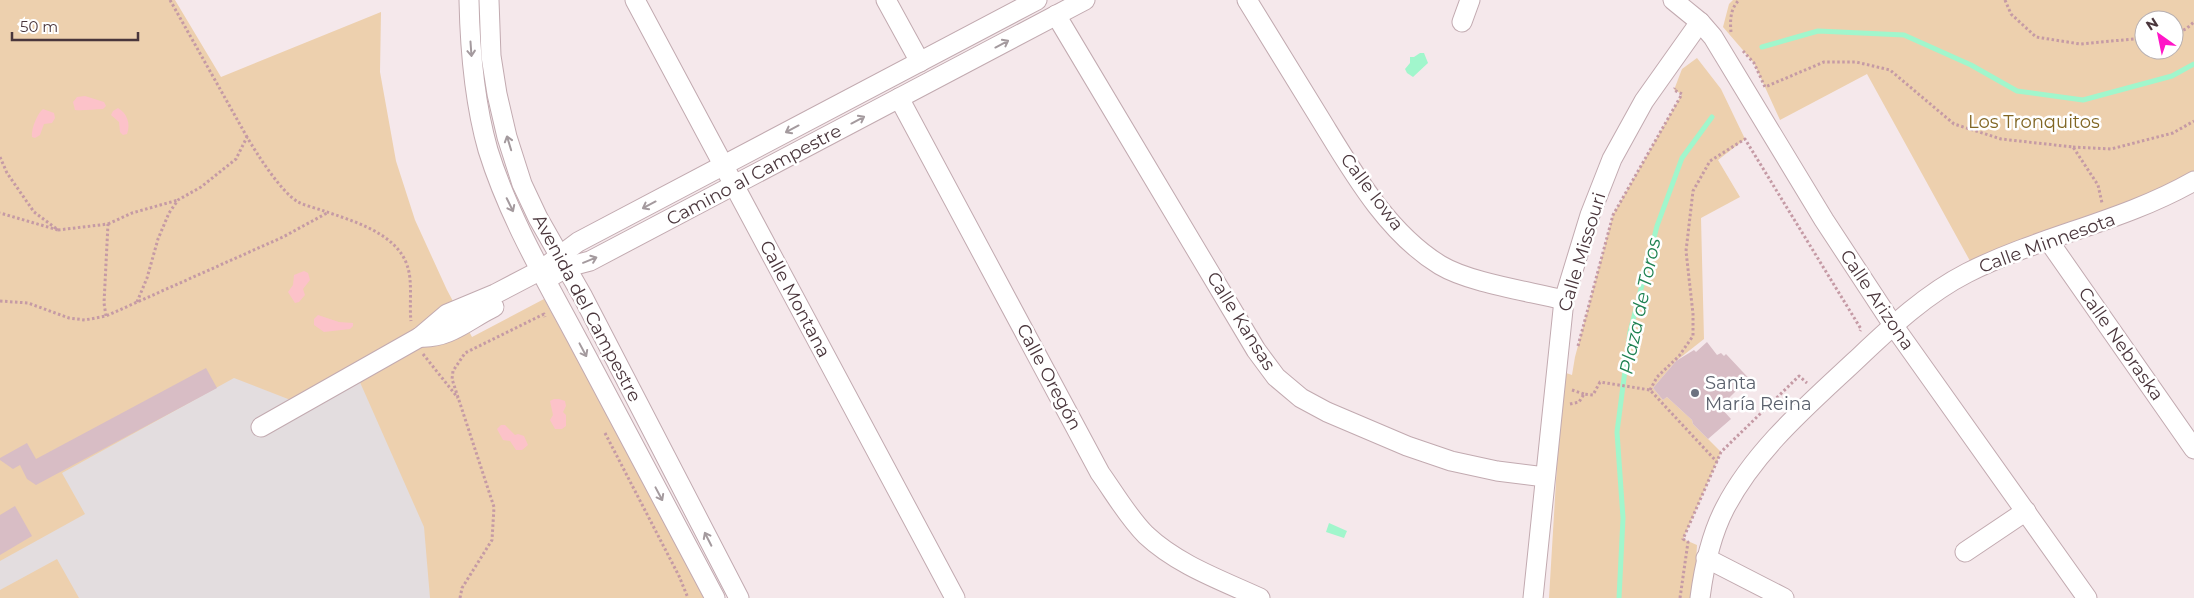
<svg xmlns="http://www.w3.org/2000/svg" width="2194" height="598" font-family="Montserrat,sans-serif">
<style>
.green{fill:#edd0ae;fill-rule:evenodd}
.sand{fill:#fcc2c9}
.parking{fill:#e3dddf}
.water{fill:#a1f6cc}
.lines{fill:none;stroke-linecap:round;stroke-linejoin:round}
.stream{stroke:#a1f6cc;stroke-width:5}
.building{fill:#d8bdc5}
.minor-casing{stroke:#c2aab0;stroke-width:21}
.path{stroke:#c59aa5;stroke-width:3;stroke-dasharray:2.5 2.5;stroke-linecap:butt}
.minor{stroke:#fff;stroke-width:19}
.oneway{stroke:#a49a9e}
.worship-dot{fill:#6b7280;stroke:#fff;stroke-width:2}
.labels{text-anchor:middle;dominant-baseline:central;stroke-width:5;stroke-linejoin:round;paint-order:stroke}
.park-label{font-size:18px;fill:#816624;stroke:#fff}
.street-label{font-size:18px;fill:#4a363c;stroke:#fff}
.worship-label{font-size:18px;fill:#5b616d;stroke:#fff;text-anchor:start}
.water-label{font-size:19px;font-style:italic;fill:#1f8252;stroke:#fff}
</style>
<rect width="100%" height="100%" fill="#f5e8eb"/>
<g class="green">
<polygon points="0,0 175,0 221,77 381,12 380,72 396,161 415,220 447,290 472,337 544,299 709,598 0,598"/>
<path d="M 1733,0 L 2194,0 L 2194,185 L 1975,270 L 1867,74 L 1780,120 L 1754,63 L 1723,27 L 1729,4 ZM 2144,20 L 2174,20 L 2174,50 L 2144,50 Z"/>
<polygon points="1697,58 1721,89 1745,139 1718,160 1740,197 1701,218 1704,339 1676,361 1653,388 1663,400 1667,397 1692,420 1693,424 1721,452 1683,539 1697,545 1694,598 1549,598 1559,431 1566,373 1572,375 1575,357 1613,215 1682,94 1674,90 1682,69"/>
</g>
<g class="sand">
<path d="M 85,96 L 104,102 L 106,106 L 103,109 C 94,109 83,111 75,110 L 73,102 L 77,97 Z"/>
<path d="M 118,108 C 127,113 131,124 127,134 L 123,135 L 120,132 L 119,122 L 111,115 L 113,111 Z"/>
<path d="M 43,109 L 54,113 L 55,118 L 52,123 L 44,124 L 40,135 L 35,138 L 32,137 C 31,129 37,114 43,109 Z"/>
<polygon points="304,271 308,273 310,280 303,289 305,295 299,302 295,303 288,292 293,285 294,275"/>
<polygon points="318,315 339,322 353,323 353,326 350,329 324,332 314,325 314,319"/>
<polygon points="554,399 559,399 565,401 566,406 563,412 566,415 566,426 562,429 555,429 550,420 553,415 550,401"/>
<polygon points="501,425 505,425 515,435 518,434 524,436 528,445 522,450 516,450 510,441 503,440 497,429"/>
</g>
<polygon class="parking" points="234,378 306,406 359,380 424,527 430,598 79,598 57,559 0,590 0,561 85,514 62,473"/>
<g class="water">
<polygon points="1420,53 1424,53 1428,63 1413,77 1407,73 1405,69 1410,63 1410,57 1414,57"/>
<polygon points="1329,523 1347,531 1344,538 1326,532"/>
</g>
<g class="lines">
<g class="stream">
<polyline points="1762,47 1818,31 1904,35 1971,65 2017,91 2083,100 2172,76 2194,64"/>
<polyline points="1619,598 1623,518 1617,432 1630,332 1657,226 1682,158 1712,117"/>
</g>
</g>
<g class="building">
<polygon points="1707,342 1717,355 1721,353 1724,356 1726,354 1757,387 1741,386 1720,407 1731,419 1708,439 1693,424 1692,420 1667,397 1663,400 1653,388 1676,361 1694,350 1696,352"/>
<polygon points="206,368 217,388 36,485 27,479 20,465 13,469 0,460 0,458 27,443 36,459"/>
<polygon points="15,506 32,536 0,555 0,515"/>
</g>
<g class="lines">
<defs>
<g id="minor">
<path d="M 469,0 C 470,50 474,101 488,150 C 509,218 547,282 580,344 C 625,429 670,514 715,598"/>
<polyline points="489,0 491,56 497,94 507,137 522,184 538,218 583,297 739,598"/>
<polyline points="635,0 955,598"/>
<polyline points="886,0 920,62"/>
<path d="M 1247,0 C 1271,39 1295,78 1319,117 C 1351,169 1386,232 1440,265 C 1470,283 1528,291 1564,300"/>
<polyline points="1673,0 1700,22 1713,37 1824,220 1893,325 2087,598"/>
<polyline points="1056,15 1256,350 1276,377 1301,398 1327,412 1407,446 1451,461 1497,471 1545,477"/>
<polyline points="1462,22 1470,0"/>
<path d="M 899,98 L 1100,473 C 1115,494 1128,517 1146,535 C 1178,565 1221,580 1260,598"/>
<polyline points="2048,240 2194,449"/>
<polyline points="547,279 567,267 590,261 1085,0"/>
<path d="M 420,337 C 449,339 469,319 494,307"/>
<polyline points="261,427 420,337 447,314 495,294 541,270 578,242 1037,0"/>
<polyline points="1965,552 2026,511"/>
<polyline points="1706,558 1784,598"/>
<polyline points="1533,598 1564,300 1590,215 1612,159 1644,101 1700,22"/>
<path d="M 1700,598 C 1704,567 1711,535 1725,508 C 1755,450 1808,405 1855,361 C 1889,329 1924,295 1967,273 C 2040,236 2122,222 2194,181"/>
</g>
</defs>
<use href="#minor" class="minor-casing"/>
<g class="path">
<polyline points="170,0 247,137"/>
<polyline points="2005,0 2011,14 2036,37 2080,44 2144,38"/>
<path d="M 1731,32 C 1730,21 1730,9 1739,0"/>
<polyline points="2174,34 2186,29 2194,22"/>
<polyline points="1743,51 1754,63 1765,87 1824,62 1856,62 1890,70 1954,124 2001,139 2073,147 2098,185 2102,203"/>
<polyline points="2073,147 2111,149 2173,133 2194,121"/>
<polyline points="0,157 7,173 34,212 58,230 0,213"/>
<polyline points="108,224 132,213 178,200"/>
<polyline points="58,230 108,224 104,303 106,316"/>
<polyline points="0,301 28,303 69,318 85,320 106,316 283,237 327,213"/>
<path d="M 137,302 L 147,278 L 158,239 L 169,213 L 178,200 L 201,187 L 236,159 L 247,137 C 257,154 281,192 298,202 C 306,206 316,208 324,211 C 353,221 396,233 407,265 C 413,281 409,304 411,321"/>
<polyline points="1578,346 1613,215 1682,94 1674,90 1675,88"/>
<polyline points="423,354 458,398"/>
<polyline points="1572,390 1584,394"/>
<polyline points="1650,390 1657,377 1679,356 1693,336 1693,314 1686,251 1693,191 1710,161 1745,139 1861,329 1860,331"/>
<polyline points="1570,404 1579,402 1584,394 1593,395 1600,382 1650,390 1717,462"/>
<polyline points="605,433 679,576 688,598"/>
<polyline points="460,598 462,588 492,540 494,507 452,379 453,371 465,353 544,314 545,317"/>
<polyline points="1680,598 1688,542 1683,539 1721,452 1799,376 1807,383"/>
</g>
<use href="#minor" class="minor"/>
</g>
<defs><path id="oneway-shaft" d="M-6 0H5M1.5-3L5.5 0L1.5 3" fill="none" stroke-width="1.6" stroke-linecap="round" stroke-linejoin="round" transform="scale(1.25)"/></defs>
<g class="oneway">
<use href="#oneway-shaft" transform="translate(1002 44) rotate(-28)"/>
<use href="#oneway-shaft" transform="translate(471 49) rotate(86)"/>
<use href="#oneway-shaft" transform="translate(858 120) rotate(-28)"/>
<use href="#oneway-shaft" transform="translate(792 129) rotate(152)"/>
<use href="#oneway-shaft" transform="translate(509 143) rotate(-107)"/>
<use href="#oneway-shaft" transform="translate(510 205) rotate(64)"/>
<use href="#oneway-shaft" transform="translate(649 205) rotate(152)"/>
<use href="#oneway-shaft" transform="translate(590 260) rotate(-22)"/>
<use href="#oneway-shaft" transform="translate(583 350) rotate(62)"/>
<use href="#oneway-shaft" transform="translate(659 494) rotate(62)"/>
<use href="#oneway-shaft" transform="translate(708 539) rotate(-117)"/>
</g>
<circle class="worship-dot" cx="1695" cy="393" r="5"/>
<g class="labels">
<g class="park-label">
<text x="2034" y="122">Los Tronquitos</text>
</g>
<g class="street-label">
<text transform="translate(754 175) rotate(-28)">Camino al Campestre</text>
<text transform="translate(1372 192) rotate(53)">Calle Iowa</text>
<text transform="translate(2047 243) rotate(-20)">Calle Minnesota</text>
<text transform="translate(1582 252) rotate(-73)">Calle Missouri</text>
<text transform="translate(795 299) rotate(62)">Calle Montana</text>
<text transform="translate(1877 300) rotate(56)">Calle Arizona</text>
<text transform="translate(587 308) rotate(62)">Avenida del Campestre</text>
<text transform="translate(1241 321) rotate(58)">Calle Kansas</text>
<text transform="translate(2121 344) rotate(55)">Calle Nebraska</text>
<text transform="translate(1049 377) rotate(62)">Calle Oregón</text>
</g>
<g class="worship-label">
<text x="1705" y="383">Santa<tspan x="1705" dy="21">María Reina</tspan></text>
</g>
<g class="water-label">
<text transform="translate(1640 306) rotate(-78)">Plaza de Toros</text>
</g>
</g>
<g transform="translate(2159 35) rotate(327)"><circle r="24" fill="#ffffff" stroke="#b7afb1"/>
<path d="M0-4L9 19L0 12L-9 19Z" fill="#ff16c7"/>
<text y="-8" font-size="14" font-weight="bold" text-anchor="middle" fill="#4a363c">N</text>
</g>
<path d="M12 32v8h126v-8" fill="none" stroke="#4a363c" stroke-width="2.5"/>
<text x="20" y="32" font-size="15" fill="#4a363c" stroke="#ffffff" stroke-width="4" paint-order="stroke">50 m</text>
</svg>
